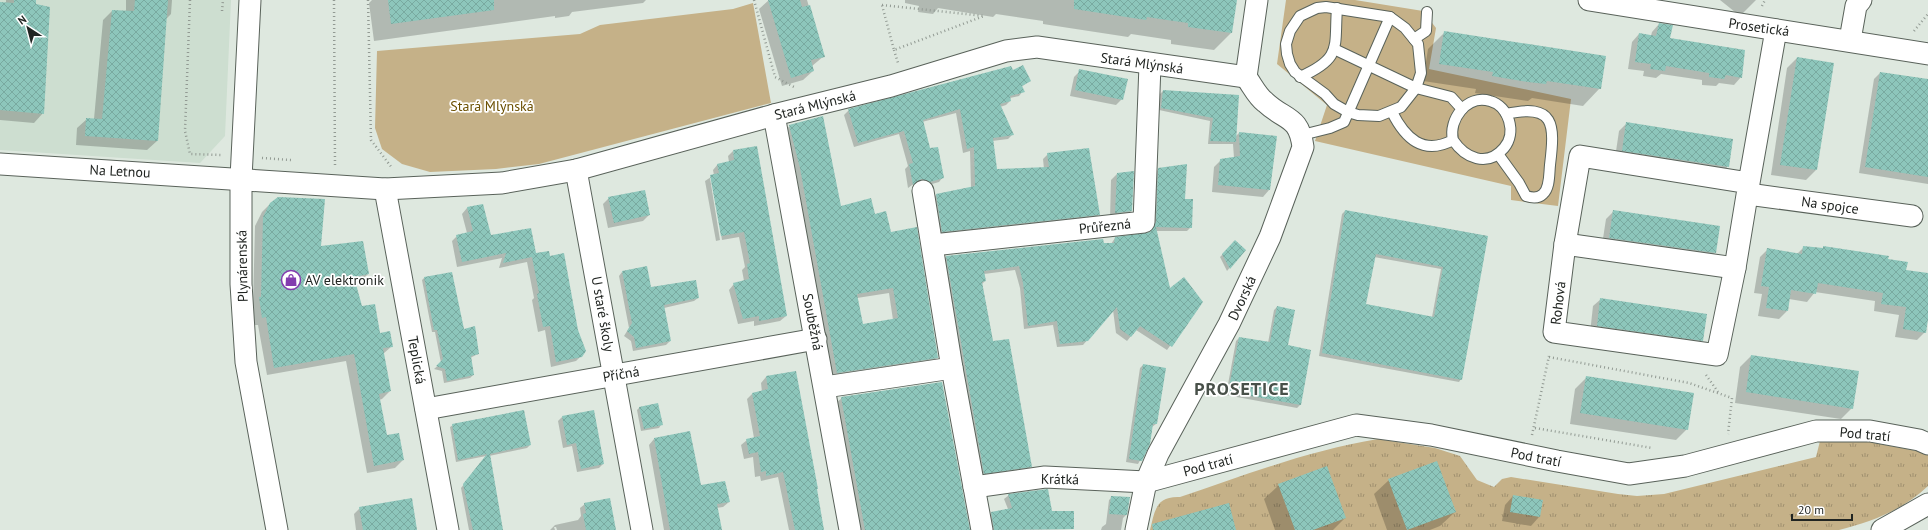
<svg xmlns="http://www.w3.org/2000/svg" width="1928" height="530" font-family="'PT Sans',sans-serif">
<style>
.built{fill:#cdded0}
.grass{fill:url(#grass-tufts)}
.park{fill:#c5b188}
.shadow{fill:#0003;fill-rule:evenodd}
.building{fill:url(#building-cross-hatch);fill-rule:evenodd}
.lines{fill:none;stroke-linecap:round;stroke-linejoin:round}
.lane-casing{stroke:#59625a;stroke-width:12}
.street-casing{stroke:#59625a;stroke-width:23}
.path{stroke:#929a93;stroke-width:2.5;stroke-dasharray:1 3;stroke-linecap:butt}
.lane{stroke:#fff;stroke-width:10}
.street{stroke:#fff;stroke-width:21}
.labels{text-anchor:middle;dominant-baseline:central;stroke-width:3.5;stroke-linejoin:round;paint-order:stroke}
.street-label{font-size:14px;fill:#212522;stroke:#fff}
.park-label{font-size:14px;fill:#6b4f00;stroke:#fff}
.poi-label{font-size:14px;fill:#212522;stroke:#fff;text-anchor:start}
.district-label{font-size:18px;font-weight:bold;letter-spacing:1px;fill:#485049;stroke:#fff}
</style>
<defs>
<pattern id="grass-tufts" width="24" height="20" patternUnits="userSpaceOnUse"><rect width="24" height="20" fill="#c5b188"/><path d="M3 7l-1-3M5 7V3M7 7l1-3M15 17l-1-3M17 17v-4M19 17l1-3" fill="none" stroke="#a0906f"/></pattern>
<pattern id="building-cross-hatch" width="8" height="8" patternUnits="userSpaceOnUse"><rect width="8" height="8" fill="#8dc6bb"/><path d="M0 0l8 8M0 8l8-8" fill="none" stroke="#79aaa0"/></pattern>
</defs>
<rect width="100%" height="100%" fill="#dee8df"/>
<polygon class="built" points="0,0 231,0 225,136 200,163 0,150"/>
<path class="grass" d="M 1378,439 L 1435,448 L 1460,456 L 1477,480 L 1494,487 L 1502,479 L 1511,477 L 1618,494 L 1637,496 L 1664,494 L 1816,457 L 1820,441 L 1864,441 L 1928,453 L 1928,486 C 1903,510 1871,522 1839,530 L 1150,530 C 1155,510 1156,496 1180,497 C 1245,475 1310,450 1378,439 Z"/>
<g class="park">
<polygon points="1286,0 1355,0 1423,11 1436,28 1429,69 1571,99 1558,206 1511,200 1511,186 1315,141 1327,105 1277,64"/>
<polygon points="753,3 771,103 539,164 496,169 430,172 402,164 382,149 375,128 377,51 580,34 600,25 733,9"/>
</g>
<g class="shadow">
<polygon points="6,0 35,0 43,113 34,123 0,120 0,3 6,3"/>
<polygon points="126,0 172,0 171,14 166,19 157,141 147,150 76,145 77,128 87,119 94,119 103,20 112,11 126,12"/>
<polygon points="372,0 646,0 643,3 572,12 569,16 555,18 555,16 374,41 369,3"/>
<polygon points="769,0 807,0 824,56 812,66 813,71 803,80 782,86 759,9"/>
<polygon points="905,0 1236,0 1231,33 1214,50 1171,44 1171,40 1131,34 1128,37 1043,24 1043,21 996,14 993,17 938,8 933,14 918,12 919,6 905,3"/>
<polygon points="1720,0 1756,0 1740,16"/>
<polygon points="1659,24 1669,39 1741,77 1734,85 1719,83 1716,86 1702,85 1702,80 1661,74 1656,78 1643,76 1644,71 1628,69 1632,42 1639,34 1651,36 1652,32"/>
<polygon points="1445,32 1600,88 1583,106 1532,98 1528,101 1475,93 1476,89 1423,81 1428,49"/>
<polygon points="1797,58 1816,170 1806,180 1771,175 1787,68"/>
<polygon points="1013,71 1030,81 1021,87 1023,91 1019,96 1010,98 1010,101 1006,105 1000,107 1013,134 1008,139 992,141 996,171 1044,169 1043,159 1048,154 1099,214 1094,219 938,236 932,199 936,195 971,188 970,151 963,153 956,113 922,122 929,149 943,177 939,182 925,186 915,183 908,188 905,169 908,166 899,134 854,147 844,115 849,110"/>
<polygon points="1080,71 1122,99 1116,105 1070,96 1074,77"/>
<polygon points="1880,73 1928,80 1928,184 1859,173 1874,79"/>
<polygon points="1163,91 1238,96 1235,137 1239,133 1276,137 1269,190 1263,197 1212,192 1214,167 1221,160 1234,158 1233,144 1208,144 1210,121 1159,110 1160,94"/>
<polygon points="1627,123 1728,166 1721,174 1615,158 1619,131"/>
<path d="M 790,126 L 841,207 L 874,215 L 937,358 L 932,362 L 832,377 L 796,173 L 785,130 ZM 889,293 L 893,320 L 862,326 L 857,298 Z"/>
<polygon points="733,151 786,316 780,321 754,326 754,321 738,324 729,290 734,284 744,281 742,270 745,267 739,237 722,240 712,178 710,178 720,240 716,241 705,181 714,175 713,170 718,164 729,162 728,156"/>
<polygon points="1159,169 1184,200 1191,227 1187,231 1155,231 1170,289 1202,302 1167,350 1136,330 1127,341 1116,333 1113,310 1083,345 1057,347 1053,325 1024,329 1020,288 1015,270 984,274 985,281 982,284 993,342 1031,466 1028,470 980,477 942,260 946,257 1111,244 1115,238 1149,233 1153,227 1155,173"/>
<polygon points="1117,174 1131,211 1125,217 1110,219 1111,180"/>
<polygon points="609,198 649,215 643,221 608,228 603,204"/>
<polygon points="270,204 319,248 368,274 360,282 355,283 361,307 379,334 392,346 383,354 390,391 382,399 379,400 386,436 403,460 395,468 367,473 346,361 267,375 258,325 254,325 251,306 253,304 255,226 262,212"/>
<polygon points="483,205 490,236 535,254 577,331 581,356 576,361 551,367 545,330 538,332 532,300 534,298 527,262 499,268 502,258 457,267 452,241 457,236 467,233 462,214 467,208"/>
<path d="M 1345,211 L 1487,236 L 1461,379 L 1459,382 L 1319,356 L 1342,214 ZM 1374,257 L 1441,269 L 1432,317 L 1365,305 Z"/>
<polygon points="1614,211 1715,253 1708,260 1602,245 1606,219"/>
<polygon points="1235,242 1244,250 1227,271 1220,257"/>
<polygon points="1804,247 1822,249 1824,247 1887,260 1905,271 1928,274 1928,319 1925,332 1917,340 1895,337 1899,315 1874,311 1875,301 1815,292 1807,302 1789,299 1787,311 1779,319 1758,316 1762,294 1754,293 1760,257 1768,249 1797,254"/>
<polygon points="622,272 651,288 698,298 694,301 664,308 670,341 666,345 633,351 631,341 624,336 629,328 619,276"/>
<polygon points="425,277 463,330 478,354 470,358 473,375 470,378 444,383 442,371 434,369 441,363 435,332 432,332 422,280"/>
<polygon points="1601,299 1702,340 1695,348 1590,333 1593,306"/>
<polygon points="1277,307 1300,405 1297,408 1226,395 1236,341 1239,338 1268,343 1274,310"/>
<polygon points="1751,356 1852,408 1841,419 1735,403 1740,367"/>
<polygon points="1143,365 1156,424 1152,427 1149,444 1138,464 1126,462 1140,368"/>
<polygon points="766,377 816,490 823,530 789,530 778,477 761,481 760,476 755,477 753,457 744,459 741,445 747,440 754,438 747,399 753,393 762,392 761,383"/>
<polygon points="1586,378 1687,429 1676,440 1570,424 1575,389"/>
<polygon points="842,398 969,530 860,530 837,402"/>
<polygon points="640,407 661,425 659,428 641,431 637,410"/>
<polygon points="593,411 603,464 599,468 577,472 572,446 563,448 558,421 562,417"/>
<polygon points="453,425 530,445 527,448 489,456 502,530 469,530 461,488 486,456 456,462 450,427"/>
<polygon points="654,439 700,486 729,502 723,507 716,508 720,530 664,530 649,445"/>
<polygon points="1389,480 1455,512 1440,526 1430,530 1387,530 1374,494"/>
<polygon points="1279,485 1345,518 1333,530 1275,530 1264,499"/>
<polygon points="1009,495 1052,512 1073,529 990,530 987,517 991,513 1008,509 1004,499"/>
<polygon points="1513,496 1539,517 1531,526 1502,521 1505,505"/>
<polygon points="1112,497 1126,515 1123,518 1121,530 1101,530 1102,527 1106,524 1109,500"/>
<polygon points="585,504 615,530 557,530 556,527 554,527 555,530 550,530 555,525 578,520 581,516 580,508"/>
<polygon points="360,508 414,530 356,530 354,514"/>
</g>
<g class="building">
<polygon points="14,0 36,0 36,4 50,7 44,114 0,110 0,2 14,3"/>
<polygon points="135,0 168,0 158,141 85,136 86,118 102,119 112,10 134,11"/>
<polygon points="388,0 494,0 494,10 391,24"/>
<polygon points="768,0 800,0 802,7 810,5 825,57 811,60 814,71 791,78"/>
<polygon points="1074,0 1237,0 1232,33 1188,27 1188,23 1167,20 1147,17 1146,20 1074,9"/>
<polygon points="1659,23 1673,25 1670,38 1745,50 1742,78 1726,75 1724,79 1709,77 1709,73 1666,66 1665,71 1650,69 1651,64 1635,62 1639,33 1656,36"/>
<polygon points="1444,31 1606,56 1601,89 1547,81 1546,84 1528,82 1492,76 1493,72 1439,64"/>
<polygon points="1797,57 1834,63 1817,170 1780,165"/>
<polygon points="1023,65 1031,81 1022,86 1025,92 1010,96 1011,101 1000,104 1014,135 993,138 997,169 1049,167 1047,153 1089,148 1100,215 942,232 936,194 975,186 974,147 967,149 960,109 923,120 930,148 938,147 944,178 930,182 921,179 913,185 909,164 913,163 904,131 858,143 848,109 1011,66 1013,70"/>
<polygon points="1079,69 1128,79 1123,100 1075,90"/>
<polygon points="1880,72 1928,79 1928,177 1865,167"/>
<polygon points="1163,90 1239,95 1236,142 1210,141 1213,118 1161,108"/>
<path d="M 823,116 L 841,206 L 871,198 L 875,214 L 886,211 L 891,232 L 917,227 L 938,358 L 837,373 L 800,168 L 789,125 ZM 893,288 L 898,318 L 863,324 L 857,294 Z"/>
<polygon points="1626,122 1733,139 1729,167 1622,151"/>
<polygon points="1239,132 1277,136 1270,190 1218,185 1220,159 1240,156"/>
<polygon points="757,146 787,316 759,321 759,316 743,319 733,283 749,279 747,264 750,263 744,232 721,236 710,175 719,173 717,164 734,160 733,150"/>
<polygon points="1187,164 1185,199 1193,199 1192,228 1156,227 1170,288 1184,277 1203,302 1172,347 1140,326 1131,337 1120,329 1117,307 1088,341 1060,344 1057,321 1028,326 1023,283 1019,266 984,271 986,281 982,282 993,341 1009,339 1032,467 984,474 946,256 1103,239 1104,243 1114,243 1115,237 1150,232 1156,222 1158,168"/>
<polygon points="1134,171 1132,211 1115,213 1117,173"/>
<polygon points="645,190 650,215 614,223 608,197"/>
<polygon points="278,197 325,199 321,246 363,241 369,274 354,277 362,306 375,304 380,333 390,331 393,347 383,348 391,391 379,394 387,435 399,433 404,460 374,466 354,354 274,368 266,317 262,318 259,297 261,297 263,217 270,203"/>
<polygon points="483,204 491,235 531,228 536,253 549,251 550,256 564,253 578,330 586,351 582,357 556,362 550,326 543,327 537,294 539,293 532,257 503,263 506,253 462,262 456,235 473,231 467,207"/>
<path d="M 1345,210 L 1488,236 L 1462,380 L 1322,353 ZM 1376,254 L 1443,267 L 1434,317 L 1366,304 Z"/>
<polygon points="1613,210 1720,226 1716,253 1609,238"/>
<polygon points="1235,240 1246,250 1230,269 1222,254"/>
<polygon points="1803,246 1823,248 1823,246 1889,256 1888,259 1908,262 1906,270 1928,273 1928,319 1926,333 1903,329 1906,307 1881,304 1883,293 1818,283 1816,294 1791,290 1788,311 1766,308 1769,287 1761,286 1767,248 1802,254"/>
<polygon points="647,266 651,287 696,280 699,298 664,305 671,341 636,348 634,337 627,331 632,323 622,271"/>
<polygon points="452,272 464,329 475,326 479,354 471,356 474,375 447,381 445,369 436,366 443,359 437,330 434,330 424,277"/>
<polygon points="1600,298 1707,314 1703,341 1597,326"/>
<polygon points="1277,306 1295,310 1288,345 1311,350 1301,405 1228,392 1239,337 1270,342"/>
<polygon points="1751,355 1859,371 1853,409 1746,392"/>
<polygon points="1143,364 1166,368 1157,424 1153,424 1150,444 1142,461 1129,459"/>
<polygon points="796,371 818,489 817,489 824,530 795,530 783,472 766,476 766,471 761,472 758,452 749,454 746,439 760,436 752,393 768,389 766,376"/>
<polygon points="1586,376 1694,393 1688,430 1580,413"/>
<polygon points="942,382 970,530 865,530 841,397"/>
<polygon points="658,403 663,425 644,429 639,407"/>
<polygon points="524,410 531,445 490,454 503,530 473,530 463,484 487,454 458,460 452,424"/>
<polygon points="594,410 604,464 581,469 576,443 567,445 562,416"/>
<polygon points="690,431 701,485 725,481 730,502 717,504 722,530 670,530 654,438"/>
<polygon points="1437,461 1456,512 1407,530 1388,479"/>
<polygon points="1327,466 1346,518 1313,530 1295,530 1278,484"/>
<polygon points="1048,489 1052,511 1074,511 1074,529 994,530 991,512 1012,508 1008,494"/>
<polygon points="1513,495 1543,500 1540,517 1510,512"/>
<polygon points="1111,496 1130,497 1127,515 1109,514"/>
<polygon points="412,498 417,530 363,530 359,507"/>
<polygon points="610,498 616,530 586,530 583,514 586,513 584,503"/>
<polygon points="1229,503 1236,530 1153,530 1152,524"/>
</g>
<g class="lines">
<defs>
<g id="lane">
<polygon points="1326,7 1390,17 1405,28 1418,44 1421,73 1416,88 1401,107 1379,116 1358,115 1348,112 1334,104 1325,94 1295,72 1290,64 1287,54 1286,44 1290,31 1300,16 1317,8"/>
<polyline points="1414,39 1426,31 1427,12"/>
<polyline points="1334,49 1416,88 1451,97 1462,109"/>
<path d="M 1300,77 C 1343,58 1334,47 1337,8"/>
<path d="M 1392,112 C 1405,138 1423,156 1453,140 C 1465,158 1487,168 1504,148 C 1517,133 1509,106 1490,101 C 1467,94 1448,120 1453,140"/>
<polyline points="1302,135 1330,128 1344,122 1390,17"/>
<path d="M 1498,154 L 1519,183 L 1526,196 C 1532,198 1538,199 1543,194 C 1550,188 1549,174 1550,165 C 1555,124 1555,103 1506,114"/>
</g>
<g id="street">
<polyline points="250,0 241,178 241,284 246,362 277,530"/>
<polyline points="1589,0 1928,54"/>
<polyline points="1850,40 1856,6 1861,0"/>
<polyline points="1246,77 1257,0"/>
<polyline points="774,115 850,530"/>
<polyline points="0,164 385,189 502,183 576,170 774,115 891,86 1006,51 1037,47 1246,77"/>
<polyline points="576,170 642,530"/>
<polyline points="1749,183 1735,268 1717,355 1554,332 1565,244 1580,156 1749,183 1776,30"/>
<polyline points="385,189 448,530"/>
<polyline points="923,191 952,368 982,530"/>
<polyline points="1748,194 1912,216"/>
<polyline points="1565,244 1735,268"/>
<polyline points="933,245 1144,222 1150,65"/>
<polyline points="825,387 952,368"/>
<polyline points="426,409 816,339"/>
<polyline points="974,487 1045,477 1146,482 1356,425 1431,435 1557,461 1629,474 1685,466 1816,431 1870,431 1919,440 1928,444"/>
<path d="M 1136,530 L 1146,482 L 1158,454 L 1229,324 L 1270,237 L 1303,147 C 1299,115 1285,121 1265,102 C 1257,96 1252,85 1246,77"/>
<polyline points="1882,530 1928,504"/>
</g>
</defs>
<use href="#lane" class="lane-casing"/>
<use href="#street" class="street-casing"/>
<g class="path">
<polyline points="190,0 185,131 190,154 223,155"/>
<polyline points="334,0 335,165"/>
<polyline points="368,0 371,140 392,168"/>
<polyline points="754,0 775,77 796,88"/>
<polygon points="882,5 984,16 894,50"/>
<polyline points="1762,6 1765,0"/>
<polyline points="222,11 223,0"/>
<polyline points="1914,31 1928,14"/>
<polyline points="894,50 898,63"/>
<polyline points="262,158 291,160"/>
<polyline points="1549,357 1689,383 1732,398 1728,434"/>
<polyline points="1706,375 1718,392"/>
<polyline points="1535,428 1652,448"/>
<polyline points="1532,435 1549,356"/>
</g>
<use href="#lane" class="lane"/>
<use href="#street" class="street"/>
</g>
<defs>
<symbol id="shop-ring" viewBox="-11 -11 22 22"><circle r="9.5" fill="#fff" stroke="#833caf" stroke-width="1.5"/><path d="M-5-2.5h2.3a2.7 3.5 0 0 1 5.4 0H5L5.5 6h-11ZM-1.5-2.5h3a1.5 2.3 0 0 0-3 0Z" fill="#833caf"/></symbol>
</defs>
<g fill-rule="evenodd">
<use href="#shop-ring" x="280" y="269" width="22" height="22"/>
</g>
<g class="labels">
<g class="street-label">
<text transform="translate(1759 27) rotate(8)">Prosetická</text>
<text transform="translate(1142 63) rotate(8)">Stará Mlýnská</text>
<text transform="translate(815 105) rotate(-14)">Stará Mlýnská</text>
<text transform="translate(120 171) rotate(3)">Na Letnou</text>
<text transform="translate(1830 205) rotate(8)">Na spojce</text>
<text transform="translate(1105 226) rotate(-6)">Průřezná</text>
<text transform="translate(242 266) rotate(-91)">Plynárenská</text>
<text transform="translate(1242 298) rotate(-65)">Dvorská</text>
<text transform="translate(1558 303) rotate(-83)">Rohová</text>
<text transform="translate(603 314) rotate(80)">U staré školy</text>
<text transform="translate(813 322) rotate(79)">Souběžná</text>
<text transform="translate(417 360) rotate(80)">Teplická</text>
<text transform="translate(621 374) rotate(-10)">Příčná</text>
<text transform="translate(1865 434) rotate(5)">Pod tratí</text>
<text transform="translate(1536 457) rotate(11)">Pod tratí</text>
<text transform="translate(1208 465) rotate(-15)">Pod tratí</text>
<text transform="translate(1060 479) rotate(1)">Krátká</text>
</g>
<g class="park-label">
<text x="492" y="106">Stará Mlýnská</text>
</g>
<g class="poi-label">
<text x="305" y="280">AV elektronik</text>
</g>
<g class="district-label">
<text x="1242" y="388">PROSETICE</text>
</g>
</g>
<g transform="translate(28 28) rotate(324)" stroke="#ffffff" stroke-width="3" paint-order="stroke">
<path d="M0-3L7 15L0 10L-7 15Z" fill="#212522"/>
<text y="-6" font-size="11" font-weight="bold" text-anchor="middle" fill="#212522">N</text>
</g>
<path d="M1792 514v6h60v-6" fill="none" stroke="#212522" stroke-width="2"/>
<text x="1798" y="514" font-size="12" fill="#212522" stroke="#ffffff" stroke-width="3" paint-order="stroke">20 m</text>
</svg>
